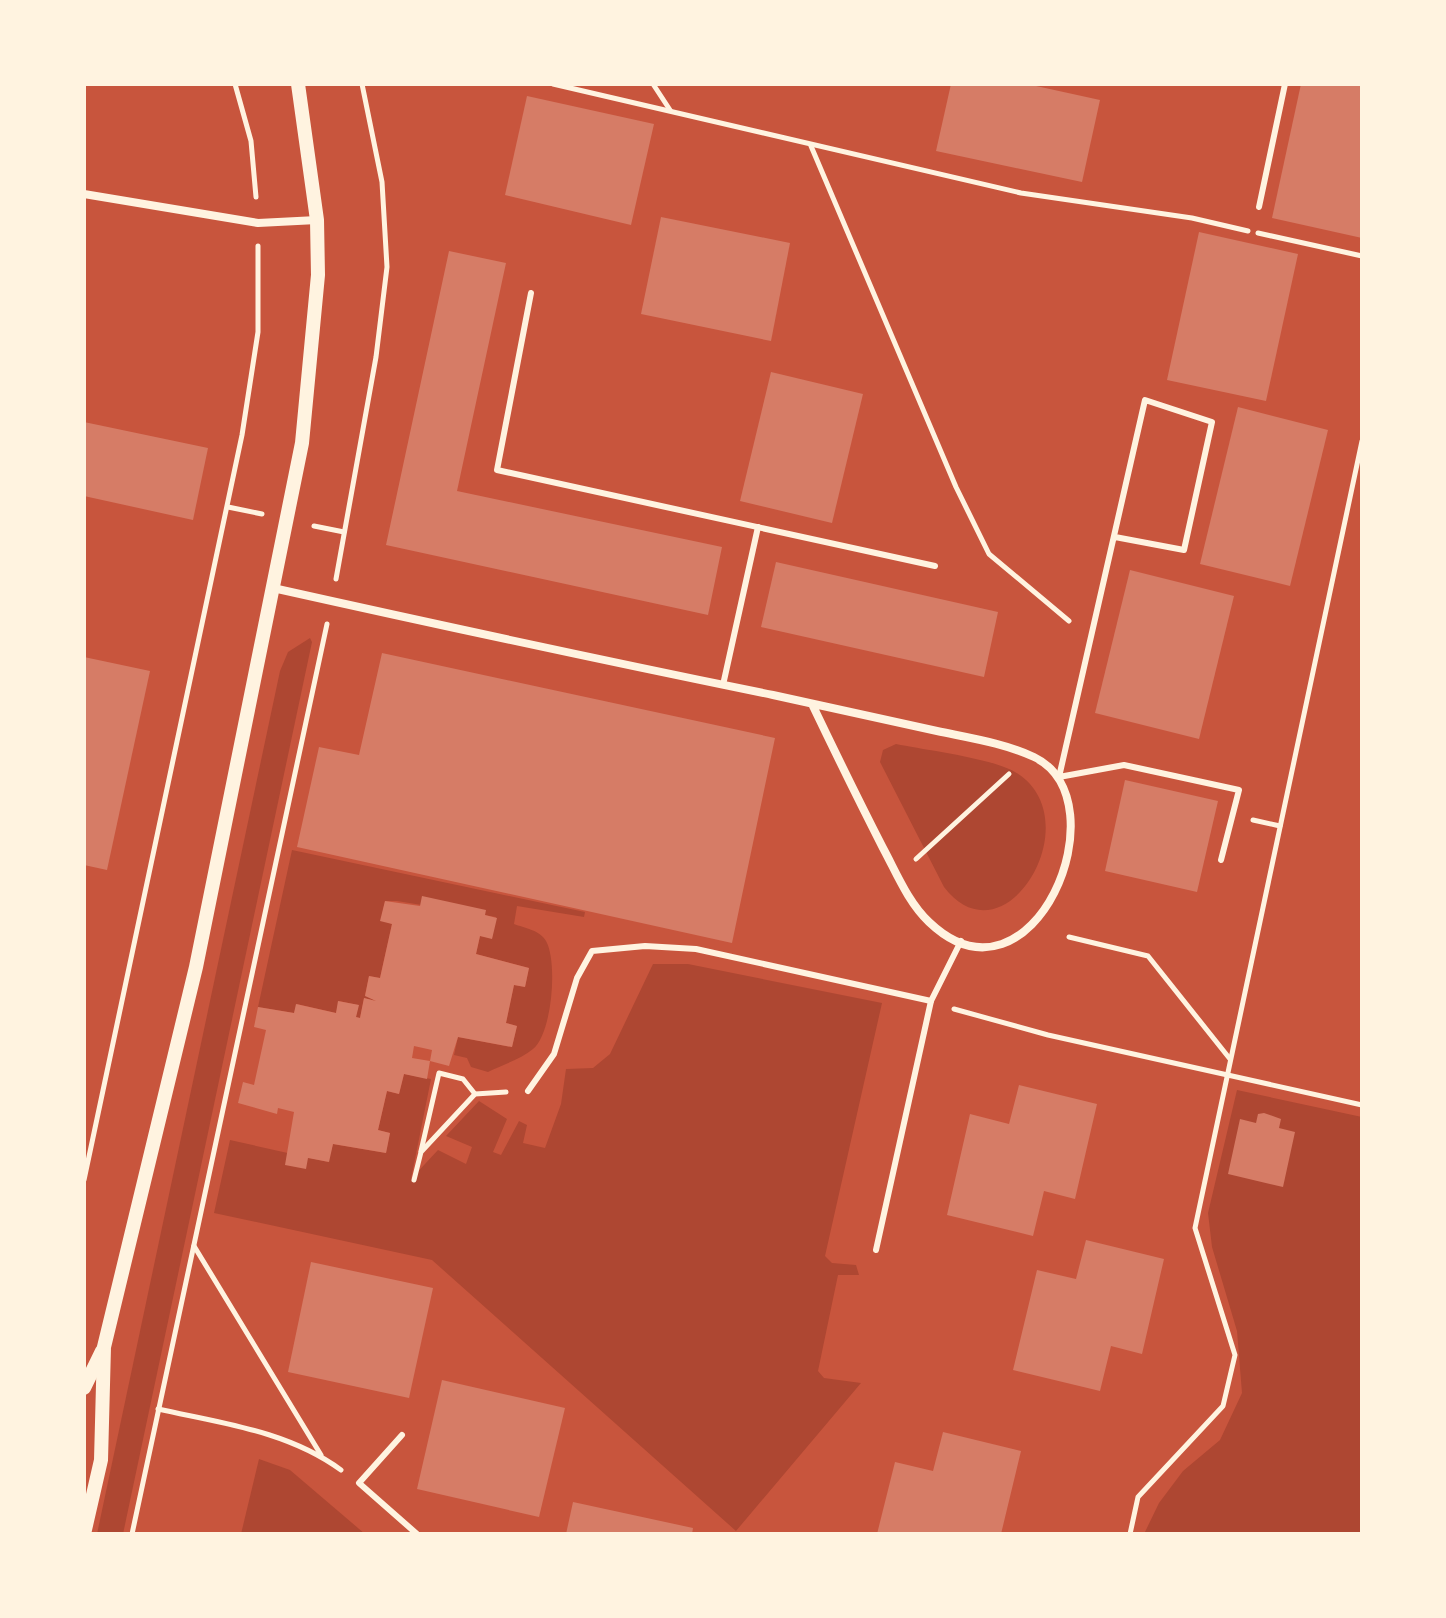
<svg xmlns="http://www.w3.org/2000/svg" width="1446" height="1618" font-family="'Public Sans',sans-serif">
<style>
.green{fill:#ae4732}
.building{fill:#d67c66;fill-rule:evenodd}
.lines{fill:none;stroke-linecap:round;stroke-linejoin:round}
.path{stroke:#fff3e0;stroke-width:5}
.service{stroke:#fff3e0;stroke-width:6}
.minor{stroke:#fff3e0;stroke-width:8}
.tertiary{stroke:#fff3e0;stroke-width:14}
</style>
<rect width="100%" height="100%" fill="#c8553d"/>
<g class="green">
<polygon points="310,638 312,642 123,1534 97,1534 280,671 288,652"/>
<path d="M 896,744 C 925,750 991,758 1015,772 C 1093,818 1005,967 944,887 L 880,762 L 883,750 Z"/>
<path d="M 292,850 L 585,912 L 584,917 L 517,906 L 514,924 C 524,928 540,930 546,941 C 558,962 552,1034 533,1049 C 521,1059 502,1065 488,1072 L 471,1067 L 467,1058 L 454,1055 L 458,1037 L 512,1047 L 517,1026 L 506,1023 L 514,985 L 525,987 L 529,968 L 476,954 L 480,936 L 492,938 L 496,917 L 397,901 L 385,901 L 381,920 L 392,924 L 380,978 L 369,976 L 365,995 L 376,1001 L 364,998 L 360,1018 L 356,1017 L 358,1005 L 339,1001 L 336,1013 L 297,1004 L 294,1013 L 258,1007 Z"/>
<polygon points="653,964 688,964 882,1003 825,1256 832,1263 856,1265 859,1275 838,1275 818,1371 824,1378 861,1383 736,1531 432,1260 214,1213 230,1140 328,1162 333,1144 386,1153 390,1133 378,1130 387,1091 399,1094 404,1074 431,1079 411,1179 438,1150 466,1164 472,1147 446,1136 479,1101 507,1119 493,1152 501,1155 519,1121 527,1125 523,1143 545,1148 561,1104 566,1069 593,1068 610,1054"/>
<polygon points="1237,1090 1362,1117 1362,1534 1144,1534 1159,1503 1183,1471 1220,1440 1242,1393 1237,1331 1212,1247 1208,1213"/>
<polygon points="259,1459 290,1470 365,1534 241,1534"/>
</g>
<g class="building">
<polygon points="951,84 1027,84 1100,100 1082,182 936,151"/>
<polygon points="1301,84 1362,85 1362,238 1272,218"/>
<polygon points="527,96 654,124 631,225 505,195"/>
<polygon points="661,217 790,243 771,341 641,314"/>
<polygon points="1199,232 1298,254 1266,401 1167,380"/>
<polygon points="449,251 506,263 457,491 722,547 708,615 386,545"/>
<polygon points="771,372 863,394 832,523 740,501"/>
<polygon points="1238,407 1328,430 1290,586 1200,564"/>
<polygon points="84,422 208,448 193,520 84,496"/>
<polygon points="776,562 998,612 984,677 761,627"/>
<polygon points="1130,570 1234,596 1199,739 1095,713"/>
<polygon points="382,653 775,738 732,943 297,847 319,747 359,755"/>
<polygon points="84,657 150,671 107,870 84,865"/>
<polygon points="1125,780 1218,801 1197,892 1105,871"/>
<path d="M 422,896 L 486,910 L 485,915 L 497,918 L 492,939 L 480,936 L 476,954 L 529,968 L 525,987 L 514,985 L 506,1023 L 517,1026 L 512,1047 L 458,1037 L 449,1066 L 430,1061 L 427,1079 L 404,1074 L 399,1094 L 387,1091 L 378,1130 L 390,1133 L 386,1153 L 333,1144 L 329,1162 L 308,1158 L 306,1169 L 285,1165 L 294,1112 L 278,1108 L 277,1114 L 238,1103 L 243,1082 L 254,1085 L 266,1030 L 254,1027 L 258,1007 L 294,1013 L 296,1004 L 336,1013 L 338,1001 L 359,1005 L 356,1017 L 360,1018 L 364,998 L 376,1001 L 365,996 L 369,976 L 380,978 L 392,924 L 380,921 L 385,901 L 420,906 ZM 414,1046 L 432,1050 L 430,1061 L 412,1058 Z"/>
<polygon points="1019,1085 1097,1104 1075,1199 1044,1191 1033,1236 947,1215 970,1114 1009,1124"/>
<polygon points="1264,1113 1281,1119 1279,1128 1295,1132 1283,1187 1228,1174 1240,1119 1256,1123 1258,1114"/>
<polygon points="1086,1240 1164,1259 1142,1354 1111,1346 1100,1391 1013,1370 1037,1270 1076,1279"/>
<polygon points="311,1262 433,1288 409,1398 288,1372"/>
<polygon points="442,1380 565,1408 539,1517 417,1489"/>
<polygon points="943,1432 1021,1451 1001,1534 877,1534 895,1462 933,1471"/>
<polygon points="573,1502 693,1528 692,1534 566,1534"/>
</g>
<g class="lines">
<g class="path">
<polyline points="235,84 251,141 256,197"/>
<polyline points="553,84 1021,193 1192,218 1248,231"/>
<polyline points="653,84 670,110"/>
<polyline points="811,146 956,487 989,554 1069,621"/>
<polyline points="1258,233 1362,256"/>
<polyline points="228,507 262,514"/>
<polyline points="314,526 344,532"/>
<polyline points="336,579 376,357 387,267 382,182 362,84"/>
<polyline points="1253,820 1280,826"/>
<polyline points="916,859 1009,774"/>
<polyline points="1069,937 1148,956 1230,1059"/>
<polyline points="954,1009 1048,1035 1362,1105"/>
<polyline points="421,1151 439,1073 463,1079 475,1094"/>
<polyline points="84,1180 242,435 258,332 258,246"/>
<polyline points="414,1180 421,1152 475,1094 506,1092"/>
<polyline points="194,1246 321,1455"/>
<path d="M 158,1409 C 221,1423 288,1431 341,1470"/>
<polyline points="132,1534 327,624"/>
<polyline points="1130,1534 1138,1497 1223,1406 1235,1355 1195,1228 1362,441"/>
</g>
<g class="service">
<polyline points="1259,207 1285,84"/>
<polyline points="531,293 497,470 935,566"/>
<polyline points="1115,537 1184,550 1212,422 1145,400 1059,777 1124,765 1239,790 1221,860"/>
<polyline points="723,685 758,527"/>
<polyline points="528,1091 554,1054 577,978 592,951 645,946 696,949 931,1001"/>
<polyline points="876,1250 931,1001 961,941"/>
<polyline points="402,1435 359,1483 417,1534"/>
</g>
<g class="minor">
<polyline points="84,194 258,223 317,220"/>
<path d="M 273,588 C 439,625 606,661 773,695 C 828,707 882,719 937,731 C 970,738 1004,743 1034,757 C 1124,800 1033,1021 929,922 C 908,902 897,874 883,848 C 859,801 835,752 812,704"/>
</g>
<g class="tertiary">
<polyline points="84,1388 102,1351"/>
<polyline points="84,1534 101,1460 104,1347 196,967 302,443 318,275 317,220 298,84"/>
</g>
</g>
<rect width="1446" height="1618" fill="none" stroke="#fff3e0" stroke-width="172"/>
</svg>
